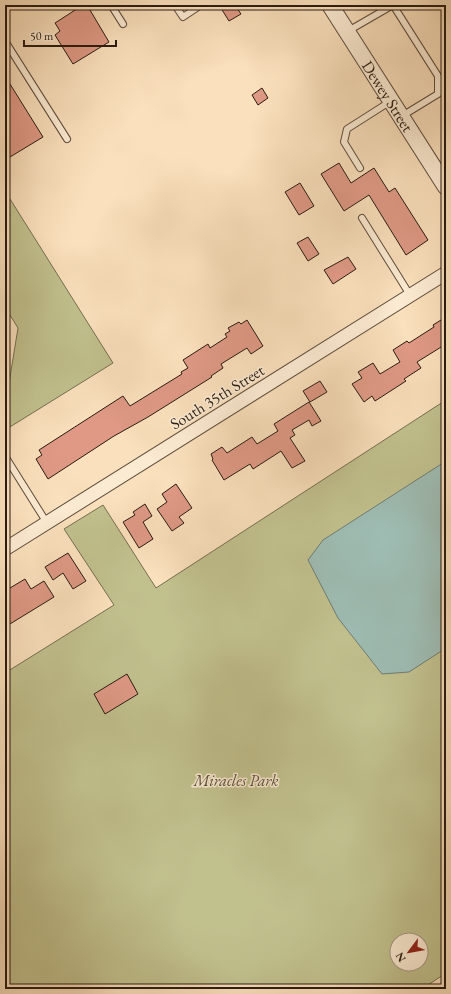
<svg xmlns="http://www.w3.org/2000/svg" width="451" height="994" font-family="'EB Garamond',serif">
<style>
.green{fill:#c1c18e;stroke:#756e50;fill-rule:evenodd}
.water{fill:#9ebdb4;stroke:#6f7c73}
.building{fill:#df9985;stroke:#291b12}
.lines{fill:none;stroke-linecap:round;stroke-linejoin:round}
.service-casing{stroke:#5d4c3c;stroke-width:8}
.minor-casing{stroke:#5d4c3c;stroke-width:15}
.tertiary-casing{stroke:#5d4c3c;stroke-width:18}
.service{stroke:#fcebd3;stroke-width:6}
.minor{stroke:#fcebd3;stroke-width:13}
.tertiary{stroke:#fcebd3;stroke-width:16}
.labels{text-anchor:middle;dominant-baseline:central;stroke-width:3;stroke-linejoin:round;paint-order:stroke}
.street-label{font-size:16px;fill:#291b12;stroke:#fcebd3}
.park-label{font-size:16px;font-style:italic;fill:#574d37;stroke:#fcebd3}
</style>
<rect width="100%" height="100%" fill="#fae0bc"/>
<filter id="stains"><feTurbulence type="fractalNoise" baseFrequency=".005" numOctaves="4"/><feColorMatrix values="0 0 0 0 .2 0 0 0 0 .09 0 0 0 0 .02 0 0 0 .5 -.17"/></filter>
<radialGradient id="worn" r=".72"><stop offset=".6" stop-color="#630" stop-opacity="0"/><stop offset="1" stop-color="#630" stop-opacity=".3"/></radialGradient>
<g class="green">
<polygon points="5,191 113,363 5,430 5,408 18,328 5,307"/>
<path d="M 446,400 L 446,973 L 422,989 L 5,989 L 5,673 L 114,605 L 64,529 L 103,505 L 156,588 ZM 397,940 L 421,940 L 421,964 L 397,964 Z"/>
</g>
<polygon class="water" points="446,461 446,648 409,672 382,674 338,618 308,560 323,540"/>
<g class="building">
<polygon points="83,5 87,5 109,42 73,64 55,35 60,31 55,23"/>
<polygon points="219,5 235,5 241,14 229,21"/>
<polygon points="5,76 43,137 5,160"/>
<polygon points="262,88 268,98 258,105 252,95"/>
<polygon points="339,163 351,183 374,168 389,192 395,188 428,240 406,255 369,195 344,211 321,174"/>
<polygon points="300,183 314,206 299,215 285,192"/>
<polygon points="308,237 319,254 308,261 297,243"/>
<polygon points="348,257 356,269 333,284 324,270"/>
<polygon points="247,320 263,346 251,354 247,348 221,364 223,368 211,376 212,377 148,417 114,436 48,479 36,459 42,455 39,450 123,396 130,406 182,374 181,372 188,368 183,360 208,344 210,348 227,337 225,334 230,331 228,328 239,322 241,324"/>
<polygon points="441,320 446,329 446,344 417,362 421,368 404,379 406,381 375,401 372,396 364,402 352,384 362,378 358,372 373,363 380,374 400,362 393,350 407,341 409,343 434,327 433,325"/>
<polygon points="320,381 327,392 310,402 303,391"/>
<polygon points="309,402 321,421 312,426 309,420 292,430 295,435 290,438 305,461 292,468 281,451 253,469 250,464 224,480 212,460 213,459 211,454 222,447 227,453 252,437 257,444 278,431 274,424"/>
<polygon points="176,484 192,508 179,517 184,523 172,531 157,509 167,502 162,494"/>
<polygon points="145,504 152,516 143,522 153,539 139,548 123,522 135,515 133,512"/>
<polygon points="68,553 86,581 73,589 63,573 53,580 45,567"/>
<polygon points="25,579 31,589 44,581 54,597 5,627 5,591"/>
<polygon points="127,674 138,694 105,714 94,694"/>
</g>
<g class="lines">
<defs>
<g id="service">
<polyline points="111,5 123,24"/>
<polyline points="175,5 183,17 201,5"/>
<polyline points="393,5 438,76 438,94 402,116"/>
<polyline points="348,31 393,5"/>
<polyline points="5,41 67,139"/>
<polyline points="360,168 344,142 347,129 391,101"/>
<polyline points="362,218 410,295"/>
<polyline points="5,456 47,523"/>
</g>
<polyline id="minor" points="5,549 446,273"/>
<g id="tertiary">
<path id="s1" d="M 330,5 L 446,187"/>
</g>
</defs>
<use href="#service" class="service-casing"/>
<use href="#minor" class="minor-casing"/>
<use href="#tertiary" class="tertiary-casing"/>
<use href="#service" class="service"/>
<use href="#minor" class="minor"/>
<use href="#tertiary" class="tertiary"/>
</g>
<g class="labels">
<g class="street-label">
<text stroke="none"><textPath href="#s1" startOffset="108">Dewey Street</textPath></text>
<text transform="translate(217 397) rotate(-32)">South 35th Street</text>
</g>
<g class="park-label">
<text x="236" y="780">Miracles Park</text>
</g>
</g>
<rect width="451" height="994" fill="none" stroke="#fae0bc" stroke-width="20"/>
<rect x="6" y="6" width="439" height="982" fill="none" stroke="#291b12" stroke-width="2"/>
<rect x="10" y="10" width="431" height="974" fill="none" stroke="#291b12"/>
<g transform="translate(409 952) rotate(238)"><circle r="19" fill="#fcebd3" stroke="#a89886"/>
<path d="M0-3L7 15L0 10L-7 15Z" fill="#8f2418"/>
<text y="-6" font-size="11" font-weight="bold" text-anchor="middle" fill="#291b12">N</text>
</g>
<path d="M24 40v6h92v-6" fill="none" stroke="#291b12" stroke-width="2"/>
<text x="30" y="40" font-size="12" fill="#291b12" stroke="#fcebd3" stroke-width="3" paint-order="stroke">50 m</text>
<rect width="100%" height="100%" filter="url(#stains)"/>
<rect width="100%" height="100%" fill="url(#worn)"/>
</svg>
